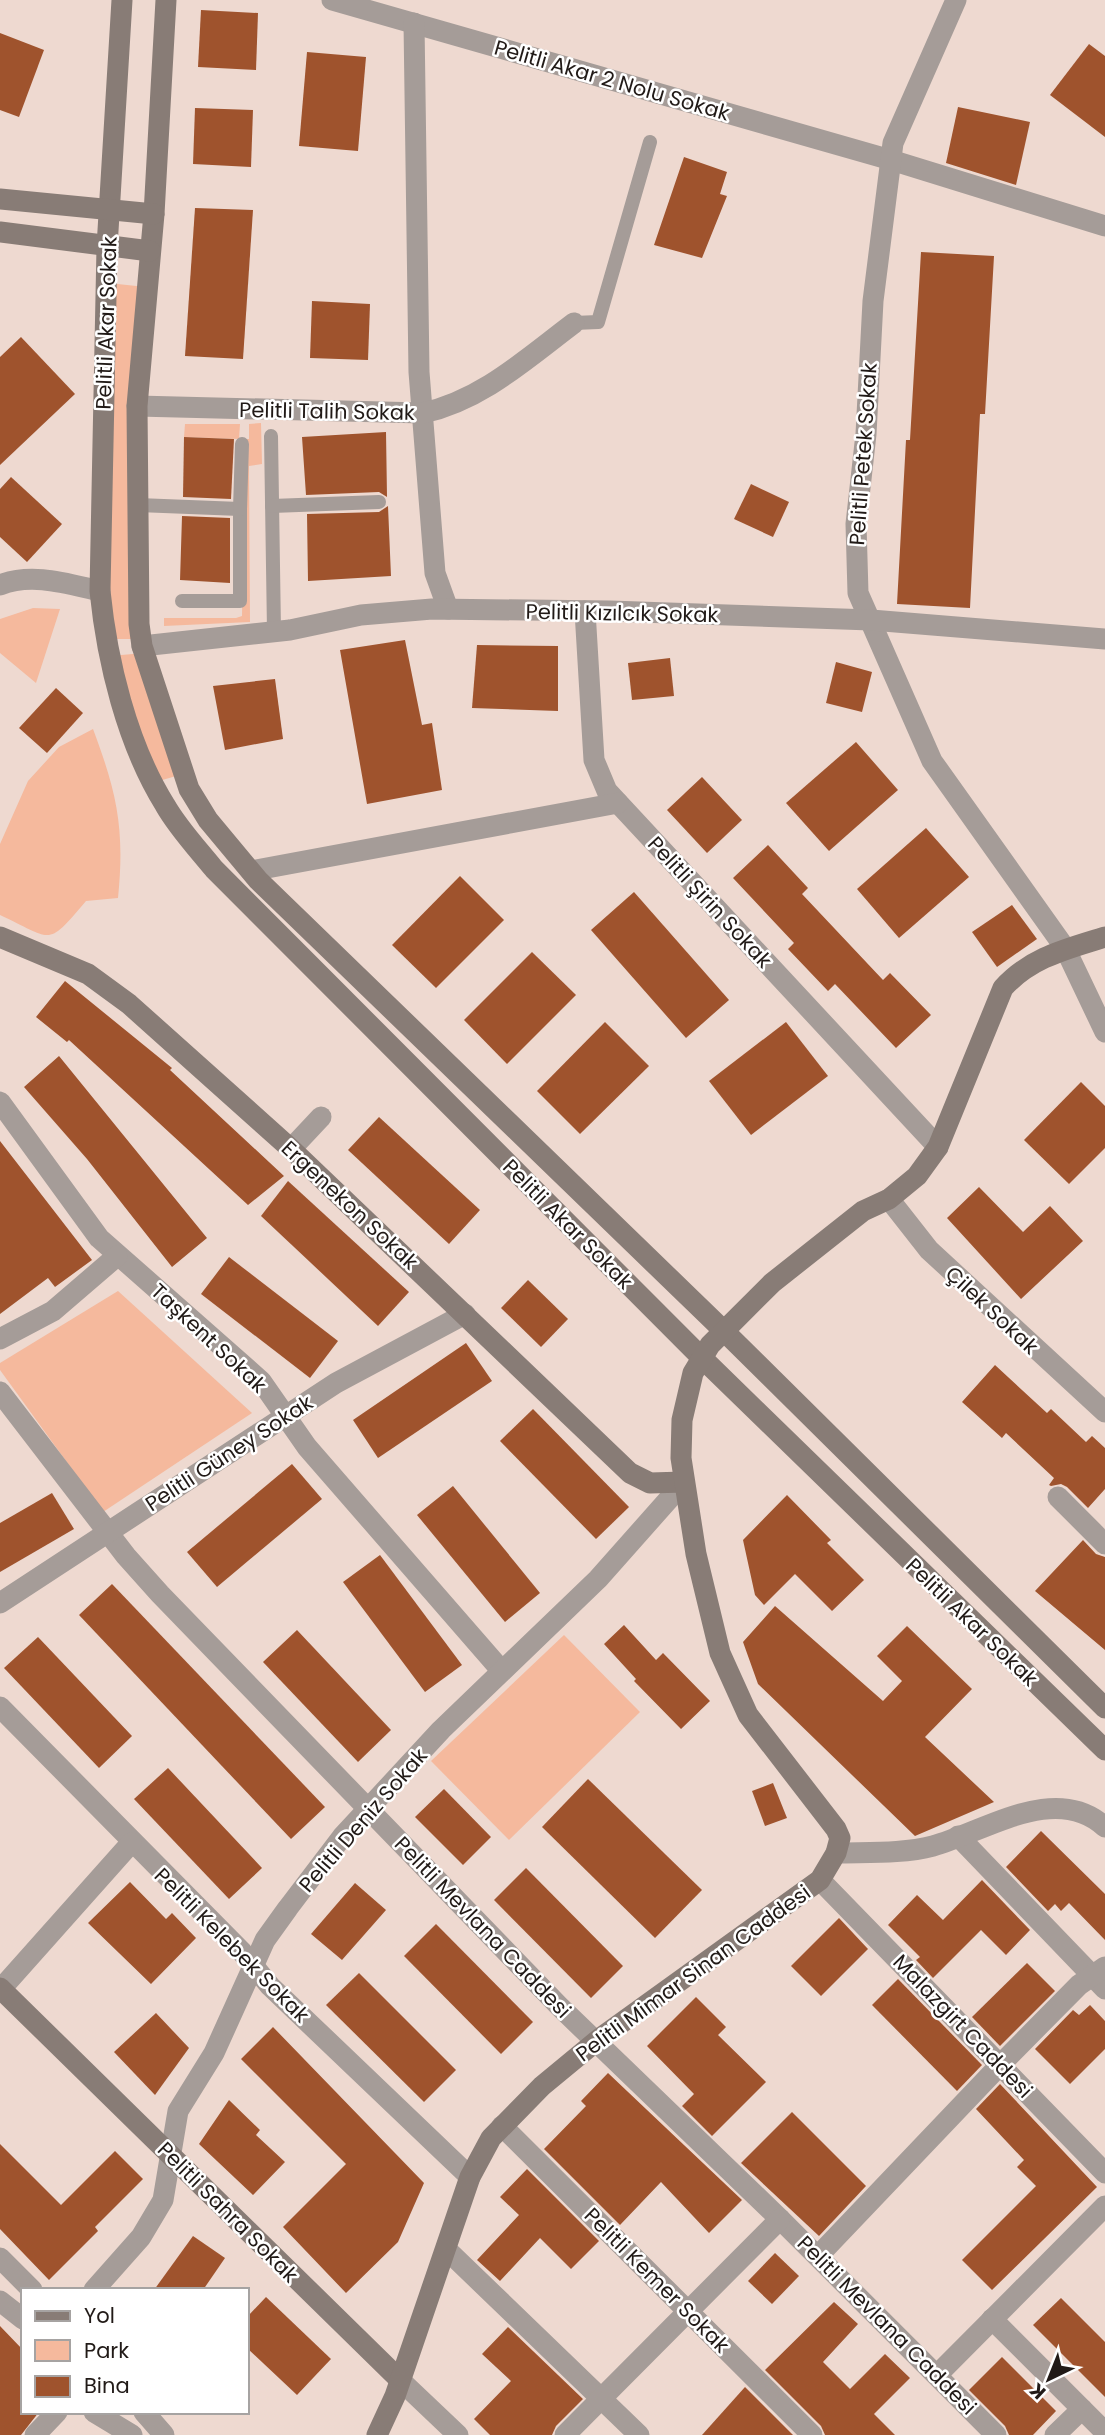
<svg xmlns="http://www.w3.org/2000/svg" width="1105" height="2435" font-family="Poppins,sans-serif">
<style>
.green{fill:#f5b99d}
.building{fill:#9f532d}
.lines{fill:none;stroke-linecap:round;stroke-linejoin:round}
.lane{stroke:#a59c98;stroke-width:14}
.street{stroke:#a59c98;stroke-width:21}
.secondary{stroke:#887c76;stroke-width:21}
.labels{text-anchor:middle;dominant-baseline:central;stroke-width:5;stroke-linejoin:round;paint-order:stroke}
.street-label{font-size:21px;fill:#211a17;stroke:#fff}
</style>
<rect width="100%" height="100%" fill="#eed9d0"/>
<g class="green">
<polygon points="108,283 146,287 141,639 107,639"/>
<polygon points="261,423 262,464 249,466 250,622 164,626 164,618 236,618 242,616 245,439 249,439 249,424"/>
<polygon points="185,424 240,424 239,439 184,437"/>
<polygon points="33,608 60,609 36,683 0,653 0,619"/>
<polygon points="144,653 183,774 152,783 110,656"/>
<path d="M 93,729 C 117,793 125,829 118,898 L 86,901 C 46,948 54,940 0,915 L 0,844 L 28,781 L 59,747 Z"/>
<polygon points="118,1291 252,1413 103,1512 0,1370 0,1363"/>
<polygon points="564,1635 640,1712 509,1840 431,1761"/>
</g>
<g class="building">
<polygon points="201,10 258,13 256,70 198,67"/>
<polygon points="0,33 44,50 19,117 0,110"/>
<polygon points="1089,44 1105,56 1105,137 1050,95"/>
<polygon points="307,52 366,57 358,151 299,146"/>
<polygon points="958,107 1030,122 1016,185 946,163"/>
<polygon points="195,108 253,110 251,167 193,164"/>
<polygon points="684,157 727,172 720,194 727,196 702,258 654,245"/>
<polygon points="195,208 253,210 243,359 185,356"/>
<polygon points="921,252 994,256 985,414 980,414 970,608 897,604 906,440 910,440"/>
<polygon points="312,301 370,304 368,360 310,358"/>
<polygon points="21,337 75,394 0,465 0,357"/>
<polygon points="386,432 387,497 379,492 306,495 302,437"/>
<polygon points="184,437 234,439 231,499 183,497"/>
<polygon points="11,477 62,524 27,562 0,537 0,489"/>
<polygon points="751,484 789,502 773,537 734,519"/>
<polygon points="388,506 391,576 308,581 307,514 379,512"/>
<polygon points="182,516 230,518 230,583 180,580"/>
<polygon points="405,640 422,725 432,723 442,790 367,804 340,650"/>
<polygon points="477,645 558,646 558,711 472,708"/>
<polygon points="670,658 674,696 632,700 628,663"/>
<polygon points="836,662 872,672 862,712 826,703"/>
<polygon points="275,679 283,739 225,750 213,686"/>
<polygon points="56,688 83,713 47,753 19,728"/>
<polygon points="856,742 898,790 829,851 786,803"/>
<polygon points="702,777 742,820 707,853 667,810"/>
<polygon points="926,828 969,877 899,938 857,889"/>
<polygon points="768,845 808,888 802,894 883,980 890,973 931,1015 896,1048 835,984 828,991 788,949 794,943 733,878"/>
<polygon points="460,876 504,920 436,988 392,945"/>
<polygon points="634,892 729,1000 686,1038 591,930"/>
<polygon points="1012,905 1037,939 997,967 972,932"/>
<polygon points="532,952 576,995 507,1064 464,1020"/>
<polygon points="65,981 172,1068 170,1070 284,1176 248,1205 69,1040 67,1042 36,1017"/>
<polygon points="605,1022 649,1066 580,1134 537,1091"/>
<polygon points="786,1022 828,1076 751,1135 709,1081"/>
<polygon points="59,1056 207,1238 172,1267 87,1159 24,1087"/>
<polygon points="1081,1082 1105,1106 1105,1148 1069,1184 1024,1140"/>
<polygon points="379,1117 480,1210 449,1244 348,1150"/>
<polygon points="0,1141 92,1260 55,1287 48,1278 0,1314"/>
<polygon points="288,1181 409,1292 378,1326 261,1216"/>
<polygon points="979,1187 1023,1232 1050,1206 1083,1241 1021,1299 947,1218"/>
<polygon points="229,1257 338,1341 310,1378 201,1294"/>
<polygon points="528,1280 568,1319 541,1347 501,1308"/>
<polygon points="466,1343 492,1381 378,1458 353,1420"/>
<polygon points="995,1365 1047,1413 1051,1409 1086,1442 1092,1436 1105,1448 1105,1489 1088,1508 1067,1487 1061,1484 1051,1486 1049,1485 1054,1478 1006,1433 1002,1438 962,1402"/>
<polygon points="533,1409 629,1507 596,1539 500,1441"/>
<polygon points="292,1464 322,1499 217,1587 187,1552"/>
<polygon points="453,1486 540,1593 505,1622 417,1515"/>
<polygon points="52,1493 74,1529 0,1572 0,1523"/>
<polygon points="787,1495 831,1540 827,1543 864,1580 832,1611 795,1574 764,1605 755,1595 743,1540"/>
<polygon points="1083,1540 1096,1554 1105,1557 1105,1650 1035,1591"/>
<polygon points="380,1555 462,1665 425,1692 343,1582"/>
<polygon points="112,1584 325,1807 291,1839 79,1615"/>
<polygon points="775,1606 883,1701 902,1681 877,1656 907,1626 972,1689 925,1737 994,1802 915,1836 758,1684 743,1642"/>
<polygon points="624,1625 656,1660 663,1653 710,1701 681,1729 634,1681 636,1679 604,1644"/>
<polygon points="297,1630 391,1730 358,1762 263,1662"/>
<polygon points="38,1637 132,1736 99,1768 4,1668"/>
<polygon points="168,1768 262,1868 229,1899 134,1799"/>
<polygon points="588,1779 702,1890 655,1938 542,1827"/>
<polygon points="773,1783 787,1818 765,1826 752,1791"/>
<polygon points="444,1789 491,1837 463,1865 415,1817"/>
<polygon points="1041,1831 1105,1894 1105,1940 1069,1903 1061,1911 1055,1904 1048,1911 1006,1867"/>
<polygon points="526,1868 623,1966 591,1998 494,1900"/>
<polygon points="982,1880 1030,1930 1006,1955 981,1930 933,1978 916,1960 920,1957 888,1925 917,1895 943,1920"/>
<polygon points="130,1882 166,1919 172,1913 196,1938 151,1984 88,1923"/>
<polygon points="355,1883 386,1910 342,1960 311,1934"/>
<polygon points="839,1918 868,1949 821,1996 791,1966"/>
<polygon points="436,1924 533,2022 501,2054 404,1956"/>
<polygon points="1027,1963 1055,1991 1000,2046 972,2017"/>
<polygon points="359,1973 456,2070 424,2102 326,2005"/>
<polygon points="898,1979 982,2065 957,2091 872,2005"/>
<polygon points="696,1997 726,2027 718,2035 766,2082 712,2136 682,2106 694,2094 647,2046"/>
<polygon points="1090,2005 1105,2021 1105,2049 1070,2084 1035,2049 1073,2010 1079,2015"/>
<polygon points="156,2013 189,2048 155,2095 114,2052"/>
<polygon points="273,2027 424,2183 398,2242 346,2293 283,2227 346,2164 241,2059"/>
<polygon points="608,2073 742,2200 709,2233 661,2182 620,2225 544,2149 586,2106 581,2101"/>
<polygon points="1000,2084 1097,2187 992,2290 962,2260 1036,2186 1017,2167 1024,2160 976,2109"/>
<polygon points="229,2100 260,2130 256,2135 285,2162 253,2195 199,2144"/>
<polygon points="792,2112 866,2186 819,2236 741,2163"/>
<polygon points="0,2144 61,2205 115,2151 143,2179 95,2227 98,2231 49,2280 0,2229"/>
<polygon points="527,2169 599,2241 571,2269 540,2238 500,2281 477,2260 519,2215 500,2197"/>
<polygon points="193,2236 225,2258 203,2290 154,2290"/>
<polygon points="775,2253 799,2276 772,2304 748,2281"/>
<polygon points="266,2297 331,2359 297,2395 247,2348 247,2317"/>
<polygon points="1061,2298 1105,2342 1105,2397 1033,2325"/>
<polygon points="834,2302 858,2324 823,2362 850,2389 885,2354 910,2378 874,2414 895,2435 825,2435 821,2426 765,2370"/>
<polygon points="0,2326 23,2350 23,2412 39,2412 21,2435 0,2435"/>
<polygon points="508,2327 583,2399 556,2426 552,2435 490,2435 474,2419 511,2381 482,2354"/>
<polygon points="1002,2357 1056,2411 1033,2435 1009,2435 1005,2426 969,2390"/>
<polygon points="745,2387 793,2435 702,2435"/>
</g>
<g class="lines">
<g class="lane">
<polyline points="574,323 598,322 650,142"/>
<polyline points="271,436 274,631"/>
<polyline points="138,505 240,509 240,601 182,601"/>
<polyline points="272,506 379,502"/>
<polyline points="240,509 242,444"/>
</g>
<g class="street">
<polyline points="332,0 891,160 1105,226"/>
<polyline points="956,0 893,143 873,301 866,434 856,524 858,593 932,761 1065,948 1105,1032"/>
<polyline points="414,23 419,372 435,573 448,609"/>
<path d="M 137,406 L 423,413 C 482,400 526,359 574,323"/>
<path d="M 0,585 C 32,572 68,584 100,591"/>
<polyline points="585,611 594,760 607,791 938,1147"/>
<polyline points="142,646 290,630 361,615 432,609 610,611 871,620 1105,639"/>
<polyline points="251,871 618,803"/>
<polyline points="0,1102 99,1238 261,1381 307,1447 501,1670"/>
<polyline points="291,1149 321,1117"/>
<polyline points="889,1199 929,1250 1105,1412"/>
<polyline points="0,1339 53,1311 117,1256"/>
<polyline points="0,1392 126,1556 160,1594 559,2006 780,2219 996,2435"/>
<polyline points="1058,1497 1105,1544"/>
<polyline points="0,1603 336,1383 465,1314"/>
<polyline points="0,1707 242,1952 270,1986 470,2177"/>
<polyline points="958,1836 1105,1989"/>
<path d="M 836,1853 C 867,1852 903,1854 933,1846 C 986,1831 1056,1782 1105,1827"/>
<polyline points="820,1880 1105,2173"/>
<polyline points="1,1989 131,1843"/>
<polyline points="502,2126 812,2435"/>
<polyline points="447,2250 639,2435"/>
<polyline points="818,2256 1001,2064 1079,1985 1105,1967"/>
<polyline points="0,2258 32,2290"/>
<polyline points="94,2290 141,2237 163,2200 178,2111 214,2053 265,1940 288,1908 342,1837 441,1730 598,1579 684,1482"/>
<polyline points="0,2301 23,2319"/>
<polyline points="992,2319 1105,2432"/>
<polyline points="937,2375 1105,2206"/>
<polyline points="400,2380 458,2435"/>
<polyline points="94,2412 132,2435"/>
<polyline points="144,2412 164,2435"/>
<polyline points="35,2435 57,2412"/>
<polyline points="565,2435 780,2219"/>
<polyline points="1055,2435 1082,2409"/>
</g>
<g class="secondary">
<path d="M 122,0 L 107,247 L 100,591 C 107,661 127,744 165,805 C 178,828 197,848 214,869 L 701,1357 L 1105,1750"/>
<polyline points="166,0 154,214 137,406 139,624 142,646 189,789 208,820 258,880 724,1331 1105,1708"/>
<polyline points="0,199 154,214"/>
<polyline points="0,232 150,251"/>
<polyline points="0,937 88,974 129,1004 291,1149 630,1473 650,1483 684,1482"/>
<polyline points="0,1988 400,2380"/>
<path d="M 377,2435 L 395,2396 L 470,2177 L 491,2138 L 542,2086 L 599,2039 L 820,1880 L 836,1853 L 840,1838 L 836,1829 L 748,1715 L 720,1653 L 696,1554 L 681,1458 L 682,1420 L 693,1373 L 710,1345 L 772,1283 L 863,1211 L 889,1199 L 917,1176 L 938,1147 L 1003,988 C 1031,957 1067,949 1105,937"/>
</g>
</g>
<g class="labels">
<g class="street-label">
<text transform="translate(612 80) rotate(16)">Pelitli Akar 2 Nolu Sokak</text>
<text transform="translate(106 323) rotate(-88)">Pelitli Akar Sokak</text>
<text transform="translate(327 411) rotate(1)">Pelitli Talih Sokak</text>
<text transform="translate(863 454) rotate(-86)">Pelitli Petek Sokak</text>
<text transform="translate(622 613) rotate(1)">Pelitli Kızılcık Sokak</text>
<text transform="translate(710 902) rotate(47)">Pelitli Şirin Sokak</text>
<text transform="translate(350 1205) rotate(43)">Ergenekon Sokak</text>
<text transform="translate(568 1224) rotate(45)">Pelitli Akar Sokak</text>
<text transform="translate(992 1310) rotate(43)">Çilek Sokak</text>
<text transform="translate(209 1338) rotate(43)">Taşkent Sokak</text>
<text transform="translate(229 1453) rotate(-33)">Pelitli Güney Sokak</text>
<text transform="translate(972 1622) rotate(44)">Pelitli Akar Sokak</text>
<text transform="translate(363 1820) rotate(-49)">Pelitli Deniz Sokak</text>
<text transform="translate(483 1927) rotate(46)">Pelitli Mevlana Caddesi</text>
<text transform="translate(232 1945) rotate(45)">Pelitli Kelebek Sokak</text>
<text transform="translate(693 1973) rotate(-36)">Pelitli Mimar Sinan Caddesi</text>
<text transform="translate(963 2026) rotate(46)">Malazgirt Caddesi</text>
<text transform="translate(228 2212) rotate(45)">Pelitli Sahra Sokak</text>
<text transform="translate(657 2280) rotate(45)">Pelitli Kemer Sokak</text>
<text transform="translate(887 2325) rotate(45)">Pelitli Mevlana Caddesi</text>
</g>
</g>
<rect x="21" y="2288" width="228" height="126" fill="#ffffff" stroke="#a6a3a2" stroke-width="2"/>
<rect x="35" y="2311" width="35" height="10" fill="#887c76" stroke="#a6a3a2" stroke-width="2"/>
<text x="84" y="2323" font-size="21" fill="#211a17">Yol</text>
<rect x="35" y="2340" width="35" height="21" fill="#f5b99d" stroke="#a6a3a2" stroke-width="2"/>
<text x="84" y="2358" font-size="21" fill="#211a17">Park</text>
<rect x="35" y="2376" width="35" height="21" fill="#9f532d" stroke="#a6a3a2" stroke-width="2"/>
<text x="84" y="2393" font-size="21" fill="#211a17">Bina</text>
<g transform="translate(1049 2379) rotate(223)" stroke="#ffffff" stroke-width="5" paint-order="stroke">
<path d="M0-5L12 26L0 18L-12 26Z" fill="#211a17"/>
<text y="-10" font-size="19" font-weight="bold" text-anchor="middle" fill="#211a17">K</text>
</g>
</svg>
